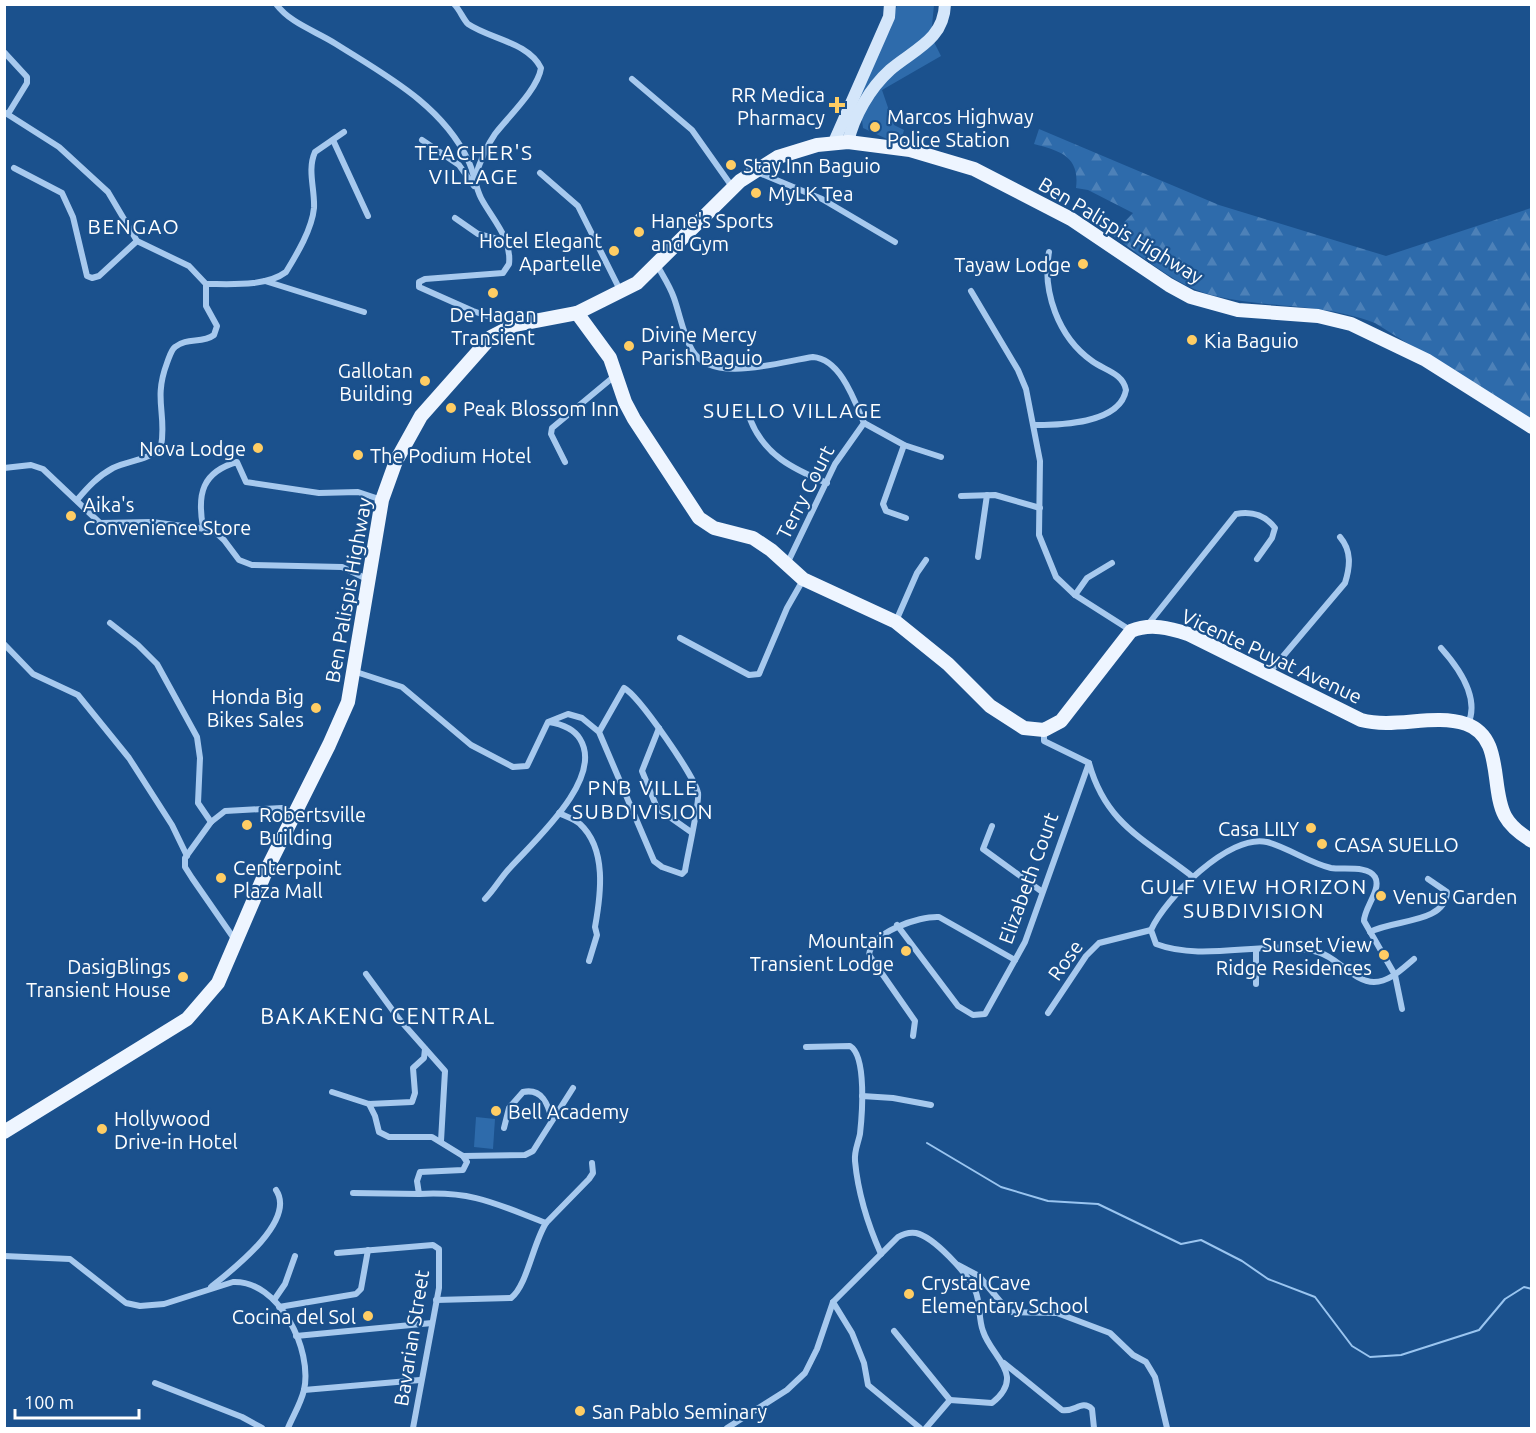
<svg xmlns="http://www.w3.org/2000/svg" width="1536" height="1433" font-family="Ubuntu,sans-serif">
<style>
.grass{fill:#2e6bab}
.forest{fill:url(#forest-firs)}
.lines{fill:none;stroke-linecap:round;stroke-linejoin:round}
.stream{stroke:#9ac5f0;stroke-width:2}
.street{stroke:#a7c9ee;stroke-width:6}
.secondary{stroke:#d4e6fa;stroke-width:12}
.primary{stroke:#eef5ff;stroke-width:14}
.poi-dot{fill:#ffcd64;stroke:#1b518d;stroke-width:2}
.labels{text-anchor:middle;dominant-baseline:central;stroke-width:4.5;stroke-linejoin:round;paint-order:stroke}
.poi-label{font-size:20px;fill:#fff;stroke:#1b518d;text-anchor:start}
.street-label{font-size:20px;fill:#fff;stroke:#1b518d}
.neighbourhood-label{font-size:21px;letter-spacing:1.5px;fill:#fff;stroke:#1b518d}
.quarter-label{font-size:22px;letter-spacing:1.5px;fill:#fff;stroke:#1b518d}
</style>
<defs>
<pattern id="forest-firs" width="22" height="20" patternUnits="userSpaceOnUse" patternTransform="scale(1.5)"><rect width="22" height="20" fill="#2e6bab"/><path d="M5 1l3.5 6h-7zM16 11l3.5 6h-7z" fill="#4d81b8"/></pattern>
</defs>
<rect width="100%" height="100%" fill="#1b518d"/>
<g class="grass">
<polygon points="897,5 934,5 931,36 941,56 882,90 894,125 904,130 900,145 863,128 862,120 854,119 852,103 891,28"/>
<polygon points="476,1117 495,1119 493,1149 474,1147"/>
</g>
<path class="forest" d="M 1039,129 L 1219,205 L 1386,256 L 1531,208 L 1531,421 L 1375,323 C 1319,302 1270,309 1215,296 C 1177,287 1143,257 1112,235 L 1133,213 L 1088,190 L 1076,188 C 1080,156 1060,151 1034,144 Z"/>
<g class="lines">
<polyline class="stream" points="927,1143 1001,1187 1048,1201 1098,1204 1181,1244 1201,1240 1242,1261 1268,1279 1315,1297 1352,1346 1370,1357 1401,1355 1479,1330 1505,1299 1524,1287 1532,1289"/>
<g class="street">
<path d="M 276,4 C 291,24 316,31 336,44 C 385,75 442,105 468,160 C 474,172 475,186 481,198 C 492,219 512,238 509,264 L 503,273 L 425,279 L 419,282 L 419,287 L 473,311 L 511,324"/>
<path d="M 454,4 C 460,10 463,19 468,24 C 490,39 528,42 541,68 C 538,89 508,117 495,134 C 486,147 480,162 475,177"/>
<polyline points="4,52 27,77 27,83 8,114"/>
<polyline points="632,79 692,130 733,188"/>
<path d="M 4,112 L 59,147 L 108,192 L 137,241 L 189,266 L 206,284 L 206,306 L 217,326 L 214,335 C 202,344 187,337 175,347 C 171,350 169,358 167,363 C 153,400 167,414 161,447 C 148,461 130,460 113,468 C 98,476 88,487 77,500"/>
<polyline points="333,140 368,216"/>
<polyline points="422,140 459,165 474,186"/>
<polyline points="14,168 62,193 73,217 87,276 92,278 99,276 137,241"/>
<polyline points="757,172 822,199 895,242"/>
<polyline points="540,173 578,206 621,292"/>
<polyline points="455,218 478,234 506,241"/>
<path d="M 657,265 C 663,276 670,286 674,298 C 680,315 683,334 692,350 C 712,385 782,361 813,357 C 841,359 855,402 864,423"/>
<polyline points="265,281 364,312"/>
<path d="M 206,284 C 230,284 266,287 286,272 C 297,254 312,229 314,208 C 315,189 307,170 315,152 L 344,132"/>
<polyline points="971,291 1018,370 1026,389 1040,461 1039,535 1056,577 1075,595 1130,630"/>
<path d="M 750,419 C 764,455 793,469 827,483"/>
<polyline points="864,423 904,445 941,457"/>
<path d="M 1034,425 C 1060,425 1120,424 1126,390 C 1123,373 1104,370 1092,361 C 1058,337 1042,291 1049,252"/>
<polyline points="904,445 883,504 886,511 906,518"/>
<polyline points="565,462 551,434 552,428 617,374"/>
<polyline points="4,468 31,465 43,469 100,523 152,522 213,530 224,540 239,560 252,565 342,567 367,579"/>
<polyline points="961,496 995,495 1040,508"/>
<path d="M 203,527 C 197,494 202,472 237,462 L 246,482 L 319,493 L 358,492 L 382,500"/>
<polyline points="978,557 987,495"/>
<polyline points="787,564 835,464 864,423"/>
<polyline points="1075,595 1087,578 1112,563"/>
<polyline points="896,621 917,573 926,560"/>
<polyline points="110,623 138,645 157,664 197,737 200,758 198,803 211,822"/>
<path d="M 1146,627 L 1236,514 C 1252,511 1265,515 1275,528 L 1272,538 L 1257,559"/>
<polyline points="680,638 749,675 759,674 787,608 803,580"/>
<polyline points="4,644 33,674 78,695 129,758 172,825 187,856"/>
<path d="M 1441,648 C 1458,667 1480,698 1468,724"/>
<path d="M 353,671 L 402,687 L 471,745 L 513,767 L 527,766 L 548,722 L 568,714 L 582,718 L 599,732 L 654,861 L 662,867 L 682,874 L 685,871 C 687,857 700,802 698,793 C 695,777 639,696 624,688 L 599,732"/>
<path d="M 1268,674 L 1345,583 C 1350,567 1352,551 1340,537"/>
<polyline points="659,728 642,771 657,808 691,832"/>
<path d="M 1044,730 L 1044,741 L 1089,763 C 1106,825 1146,840 1193,877"/>
<path d="M 559,813 C 565,816 575,819 580,824 C 607,849 601,894 595,927 L 597,935 L 589,961"/>
<polyline points="992,826 983,849 1041,891"/>
<path d="M 485,899 C 494,890 500,879 508,870 C 532,843 605,779 580,739 C 574,729 561,724 549,722"/>
<polyline points="897,925 958,1006 973,1015 985,1014 1025,942 1089,763"/>
<path d="M 1370,932 C 1394,919 1445,924 1447,892 L 1428,879"/>
<polyline points="235,940 192,878 185,867 185,858 211,822 225,811 282,808 293,814"/>
<polyline points="1256,950 1256,984"/>
<polyline points="366,974 399,1019 445,1071 441,1141"/>
<path d="M 1402,1009 L 1395,975 L 1364,921 C 1364,908 1382,889 1375,877 C 1368,865 1343,870 1331,868 C 1309,863 1289,848 1267,842 C 1229,833 1165,899 1151,930 L 1156,944 C 1206,963 1269,938 1318,952 C 1337,957 1354,982 1374,982 C 1390,982 1403,968 1414,959"/>
<polyline points="1048,1013 1086,956 1099,943 1151,930"/>
<path d="M 913,1036 L 915,1021 L 869,955 C 871,932 919,916 939,917 L 1015,960"/>
<path d="M 806,1047 L 850,1046 C 867,1056 862,1116 860,1134 C 858,1144 854,1151 855,1161 C 858,1193 868,1225 881,1254"/>
<polyline points="332,1092 369,1104 412,1102 415,1093 413,1068 424,1058 425,1049"/>
<polyline points="862,1096 893,1098 931,1105"/>
<polyline points="369,1104 375,1116 379,1132 389,1137 432,1137 463,1156 525,1155 533,1151 573,1088"/>
<path d="M 504,1128 L 509,1108 L 523,1092 C 542,1088 548,1104 552,1120"/>
<polyline points="353,1193 419,1194"/>
<polyline points="546,1223 589,1179 593,1173 592,1163"/>
<polyline points="337,1253 433,1245 439,1249 439,1288 413,1428"/>
<path d="M 4,1256 L 70,1259 L 126,1303 L 140,1306 L 164,1304 L 233,1282 C 279,1280 313,1350 304,1390 C 301,1403 293,1416 288,1428"/>
<polyline points="958,1265 979,1276 1009,1312 1057,1313 1110,1333 1133,1355 1146,1362 1155,1377 1167,1428"/>
<path d="M 211,1287 C 231,1271 297,1221 276,1190"/>
<polyline points="274,1300 285,1284 295,1256"/>
<path d="M 436,1300 L 511,1298 C 527,1286 533,1243 546,1223 C 496,1204 474,1191 419,1194 L 417,1181 L 420,1172 L 463,1170 L 467,1162 L 463,1156"/>
<polyline points="833,1302 852,1333 864,1363 868,1385 920,1428"/>
<polyline points="279,1307 356,1294 361,1289 368,1250"/>
<polyline points="894,1331 950,1400"/>
<polyline points="296,1336 432,1323"/>
<path d="M 1004,1363 L 1062,1410 C 1074,1413 1082,1399 1092,1409 L 1094,1428"/>
<polyline points="155,1383 242,1417 262,1428"/>
<polyline points="304,1390 420,1380"/>
<path d="M 727,1428 L 787,1390 L 805,1373 L 817,1349 L 833,1302 L 898,1237 C 903,1234 909,1232 916,1233 C 934,1237 967,1273 975,1290 C 981,1303 978,1318 983,1331 C 991,1357 1027,1375 992,1403 L 950,1400"/>
<polyline points="926,1428 950,1400"/>
</g>
<g class="secondary">
<polyline points="834,142 889,17 890,4"/>
<path d="M 848,142 C 854,116 870,88 890,70 C 913,50 944,40 945,4"/>
</g>
<g class="primary">
<path d="M 577,313 L 610,358 L 625,402 L 634,419 L 699,518 L 714,528 L 753,538 L 771,550 L 803,579 L 896,622 L 948,664 L 990,706 L 1024,728 L 1044,730 L 1061,721 L 1131,631 C 1150,623 1170,628 1188,634 L 1361,720 C 1395,729 1434,713 1466,724 C 1504,737 1490,788 1505,816 C 1511,827 1522,835 1532,841"/>
<polyline points="4,1132 187,1019 218,983 267,869 329,745 348,702 382,500 396,461 421,416 491,337 514,325 577,313 637,283 740,181 778,157 817,145 848,142 910,150 974,169 1071,219 1169,285 1191,297 1238,310 1318,316 1351,324 1426,360 1532,427"/>
</g>
</g>
<g class="poi-dot">
<path d="M834 96h6v6h6v6h-6v6h-6v-6h-6v-6h6z"/>
<circle cx="875" cy="127" r="6"/>
<circle cx="731" cy="165" r="6"/>
<circle cx="756" cy="193" r="6"/>
<circle cx="639" cy="232" r="6"/>
<circle cx="614" cy="251" r="6"/>
<circle cx="1083" cy="264" r="6"/>
<circle cx="493" cy="293" r="6"/>
<circle cx="1192" cy="340" r="6"/>
<circle cx="629" cy="346" r="6"/>
<circle cx="425" cy="381" r="6"/>
<circle cx="451" cy="408" r="6"/>
<circle cx="258" cy="448" r="6"/>
<circle cx="358" cy="455" r="6"/>
<circle cx="71" cy="516" r="6"/>
<circle cx="316" cy="708" r="6"/>
<circle cx="247" cy="825" r="6"/>
<circle cx="1311" cy="828" r="6"/>
<circle cx="1322" cy="844" r="6"/>
<circle cx="221" cy="878" r="6"/>
<circle cx="1381" cy="896" r="6"/>
<circle cx="906" cy="951" r="6"/>
<circle cx="1384" cy="955" r="6"/>
<circle cx="183" cy="977" r="6"/>
<circle cx="496" cy="1111" r="6"/>
<circle cx="102" cy="1129" r="6"/>
<circle cx="909" cy="1294" r="6"/>
<circle cx="368" cy="1316" r="6"/>
<circle cx="580" cy="1411" r="6"/>
</g>
<g class="labels">
<g class="poi-label">
<text x="825" y="94" text-anchor="end">RR Medica<tspan x="825" dy="23">Pharmacy</tspan></text>
<text x="887" y="116">Marcos Highway<tspan x="887" dy="23">Police Station</tspan></text>
<text x="743" y="165">Stay.Inn Baguio</text>
<text x="768" y="193">MyLK Tea</text>
<text x="651" y="220">Hane's Sports<tspan x="651" dy="23">and Gym</tspan></text>
<text x="602" y="240" text-anchor="end">Hotel Elegant<tspan x="602" dy="23">Apartelle</tspan></text>
<text x="1071" y="264" text-anchor="end">Tayaw Lodge</text>
<text x="493" y="314" text-anchor="middle">De Hagan<tspan x="493" dy="23">Transient</tspan></text>
<text x="641" y="334">Divine Mercy<tspan x="641" dy="23">Parish Baguio</tspan></text>
<text x="1204" y="340">Kia Baguio</text>
<text x="413" y="370" text-anchor="end">Gallotan<tspan x="413" dy="23">Building</tspan></text>
<text x="463" y="408">Peak Blossom Inn</text>
<text x="246" y="448" text-anchor="end">Nova Lodge</text>
<text x="370" y="455">The Podium Hotel</text>
<text x="83" y="504">Aika's<tspan x="83" dy="23">Convenience Store</tspan></text>
<text x="304" y="696" text-anchor="end">Honda Big<tspan x="304" dy="23">Bikes Sales</tspan></text>
<text x="259" y="814">Robertsville<tspan x="259" dy="23">Building</tspan></text>
<text x="1299" y="828" text-anchor="end">Casa LILY</text>
<text x="1334" y="844">CASA SUELLO</text>
<text x="233" y="867">Centerpoint<tspan x="233" dy="23">Plaza Mall</tspan></text>
<text x="1393" y="896">Venus Garden</text>
<text x="894" y="940" text-anchor="end">Mountain<tspan x="894" dy="23">Transient Lodge</tspan></text>
<text x="1372" y="944" text-anchor="end">Sunset View<tspan x="1372" dy="23">Ridge Residences</tspan></text>
<text x="171" y="966" text-anchor="end">DasigBlings<tspan x="171" dy="23">Transient House</tspan></text>
<text x="508" y="1111">Bell Academy</text>
<text x="114" y="1118">Hollywood<tspan x="114" dy="23">Drive-in Hotel</tspan></text>
<text x="921" y="1282">Crystal Cave<tspan x="921" dy="23">Elementary School</tspan></text>
<text x="356" y="1316" text-anchor="end">Cocina del Sol</text>
<text x="592" y="1411">San Pablo Seminary</text>
</g>
<g class="street-label">
<text transform="translate(1121 230) rotate(31)">Ben Palispis Highway</text>
<text transform="translate(805 492) rotate(-63)">Terry Court</text>
<text transform="translate(348 590) rotate(-80)">Ben Palispis Highway</text>
<text transform="translate(1272 656) rotate(25)">Vicente Puyat Avenue</text>
<text transform="translate(1028 878) rotate(-70)">Elizabeth Court</text>
<text transform="translate(1065 960) rotate(-54)">Rose</text>
<text transform="translate(411 1338) rotate(-81)">Bavarian Street</text>
</g>
<g class="neighbourhood-label">
<text x="474" y="152">TEACHER'S<tspan x="474" dy="24">VILLAGE</tspan></text>
<text x="134" y="226">BENGAO</text>
<text x="793" y="410">SUELLO VILLAGE</text>
<text x="643" y="787">PNB VILLE<tspan x="643" dy="24">SUBDIVISION</tspan></text>
<text x="1254" y="886">GULF VIEW HORIZON<tspan x="1254" dy="24">SUBDIVISION</tspan></text>
</g>
<g class="quarter-label">
<text x="378" y="1015">BAKAKENG CENTRAL</text>
</g>
</g>
<rect width="1536" height="1433" fill="none" stroke="#ffffff" stroke-width="12"/>
<path d="M15 1409v9h124v-9" fill="none" stroke="#ffffff" stroke-width="3"/>
<text x="24" y="1409" font-size="18" fill="#ffffff" stroke="#1b518d" stroke-width="4.5" paint-order="stroke">100 m</text>
</svg>
